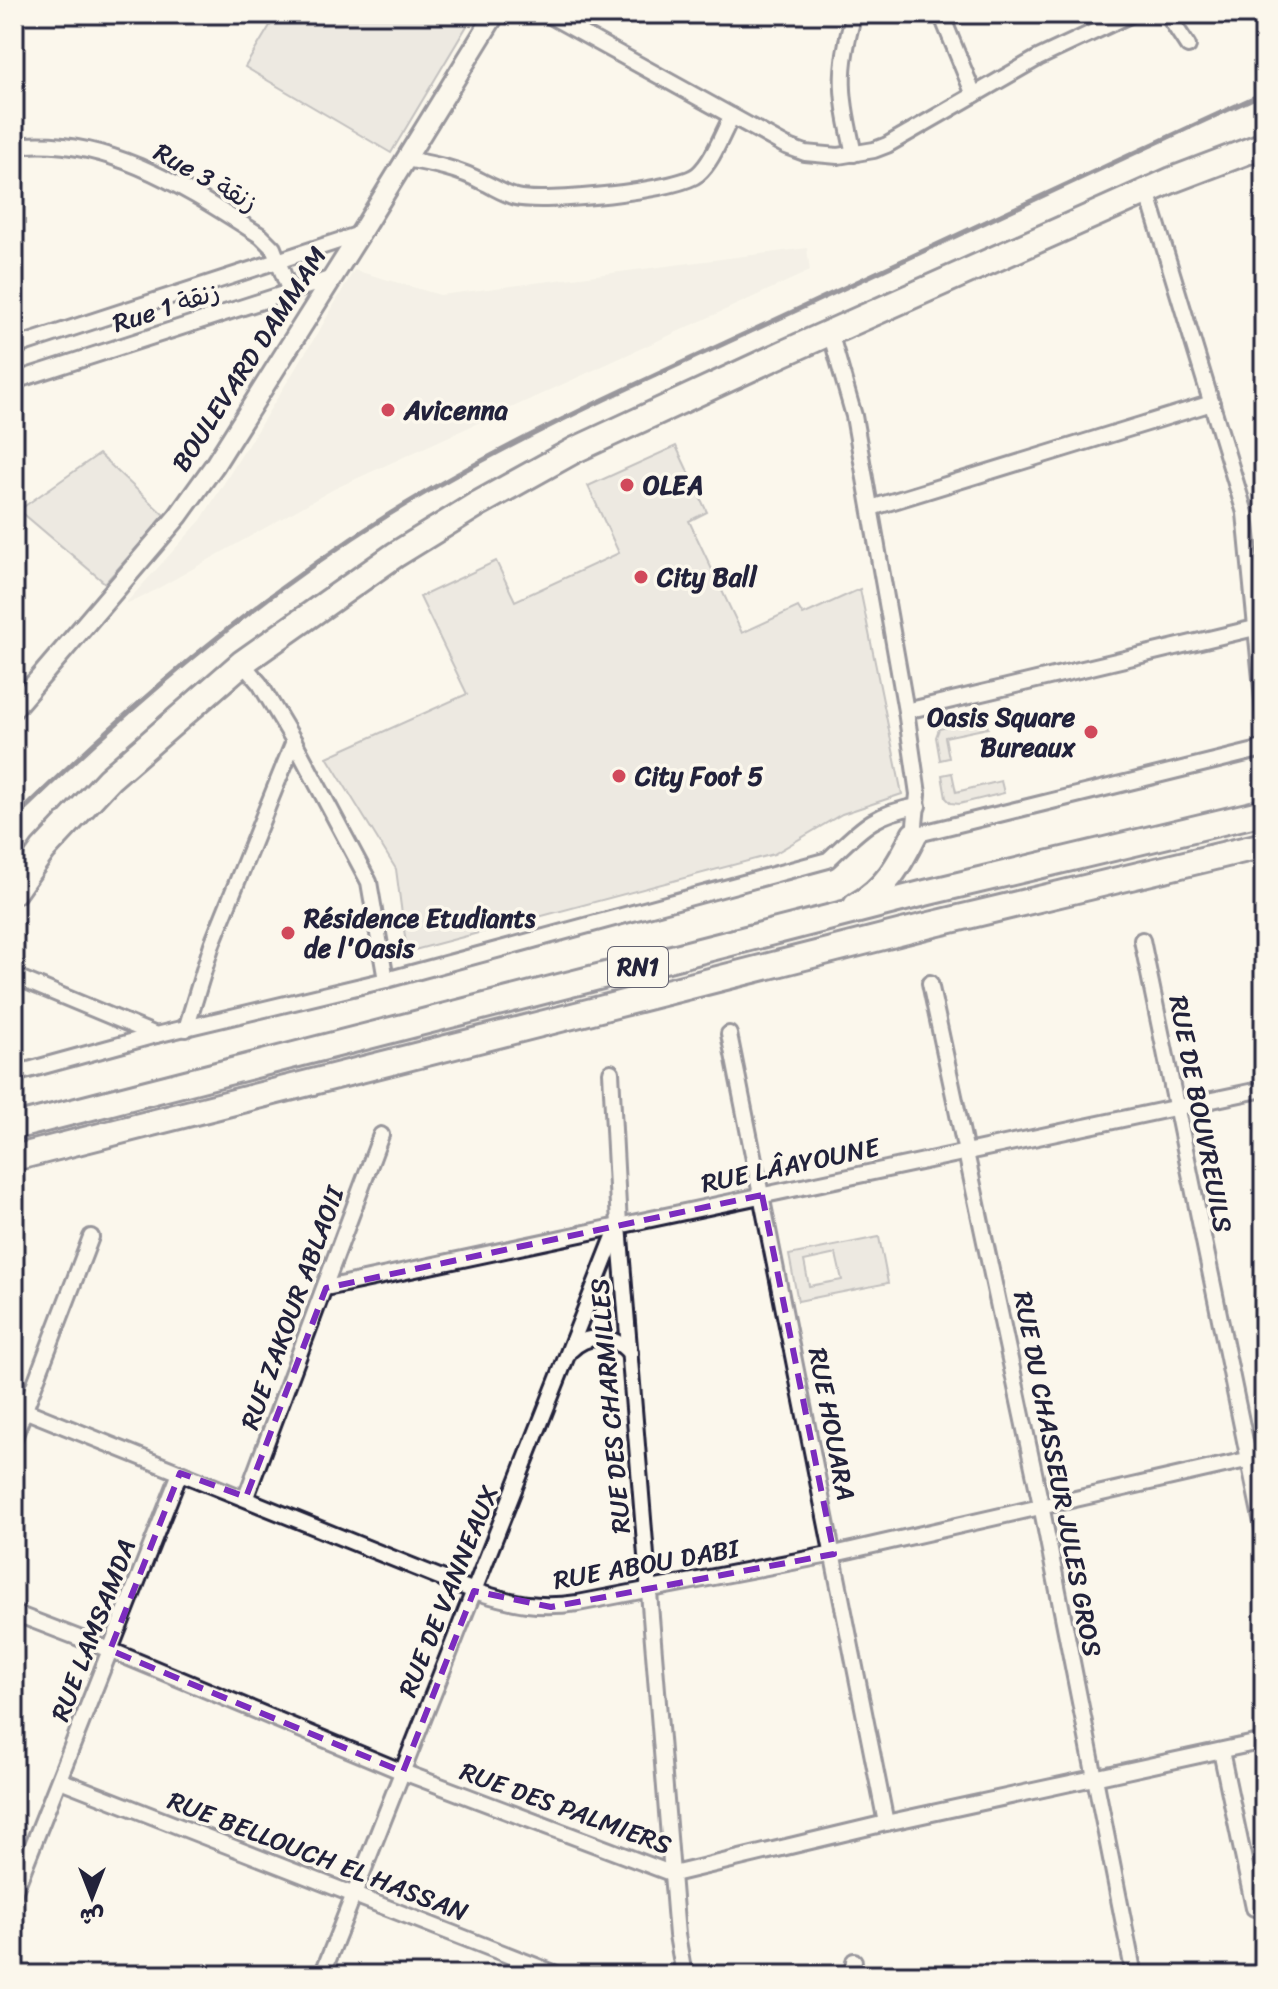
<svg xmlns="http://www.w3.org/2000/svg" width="1278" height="1989" font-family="Sriracha,'Playpen Sans Arabic',sans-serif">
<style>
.built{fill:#ebe7df}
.green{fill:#dbd8d3;stroke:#7e7d87;stroke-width:2;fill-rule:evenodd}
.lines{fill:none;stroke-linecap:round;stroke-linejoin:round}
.minor-casing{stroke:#22223b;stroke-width:20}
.tertiary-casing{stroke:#22223b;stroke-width:24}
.primary-casing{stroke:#22223b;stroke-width:30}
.trunk-casing{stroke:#22223b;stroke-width:30}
.minor{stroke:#fbf7ec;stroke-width:14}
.tertiary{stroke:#fbf7ec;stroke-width:18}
.primary{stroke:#fbf7ec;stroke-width:24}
.trunk{stroke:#fbf7ec;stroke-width:24}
.rail{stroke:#22223b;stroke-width:5}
.marked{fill:none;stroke:#7b2cbf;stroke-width:6;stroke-dasharray:16 10;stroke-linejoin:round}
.poi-dot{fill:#d1495b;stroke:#fbf7ec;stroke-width:3}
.labels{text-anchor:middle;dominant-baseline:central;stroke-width:7;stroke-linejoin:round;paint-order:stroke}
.shield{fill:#fbf7ec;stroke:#636270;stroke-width:2}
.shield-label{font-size:24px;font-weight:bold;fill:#22223b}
.street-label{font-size:26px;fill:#22223b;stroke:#fbf7ec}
.poi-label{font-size:26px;font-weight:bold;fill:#22223b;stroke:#fbf7ec;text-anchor:start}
</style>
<rect width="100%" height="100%" fill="#fbf7ec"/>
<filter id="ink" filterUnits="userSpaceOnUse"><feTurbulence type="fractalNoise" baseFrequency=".0125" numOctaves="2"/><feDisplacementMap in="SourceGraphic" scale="16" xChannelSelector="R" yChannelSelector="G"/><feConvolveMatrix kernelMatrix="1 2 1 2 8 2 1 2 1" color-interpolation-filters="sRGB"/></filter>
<g filter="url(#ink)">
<polygon class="built" points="807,248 810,271 334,489 141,598 125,604 201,520 319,331 354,270 440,295"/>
<g class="green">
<polygon points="277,14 452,14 468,24 391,153 245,67"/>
<polygon points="676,446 707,512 689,521 742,633 798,607 803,615 860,589 902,794 842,814 774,854 407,952 396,869 327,757 467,694 420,597 496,561 515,601 619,553 588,486"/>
<polygon points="99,454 165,516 105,583 19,510"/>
<polygon points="985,718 988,728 945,737 949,758 940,760 936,737 939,729"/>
<polygon points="952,773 956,792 1001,781 1004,793 959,804 951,803 946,798 942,775"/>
<path d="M 879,1237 L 888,1283 L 798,1301 L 789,1255 ZM 836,1254 L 842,1280 L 809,1286 L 804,1261 Z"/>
</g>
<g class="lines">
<defs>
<g id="minor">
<polyline points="547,14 786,146 805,153 838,156 874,150 887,145 1038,58 1132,14"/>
<polyline points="941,14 974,95"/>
<polyline points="1167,14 1188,46"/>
<path d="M 14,146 C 106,134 187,189 261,236 L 273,248 L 290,292"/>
<path d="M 854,154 C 841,95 837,73 854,14"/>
<path d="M 406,159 C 433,164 459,169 483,182 C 494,187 504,194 516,197 C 542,204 678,191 698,174 C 713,161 722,134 732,116"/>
<polyline points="1147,191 1245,513 1264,710"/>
<polyline points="830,332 854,416 906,711 918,794 914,835 1255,751 1264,747"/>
<polyline points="14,347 360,234"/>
<polyline points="14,381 333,278"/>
<polyline points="871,508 1212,403"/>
<polyline points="242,663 260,684 294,741 369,882 386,980"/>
<polyline points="906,711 1255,628"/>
<polyline points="1142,940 1264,1533"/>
<polyline points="14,976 156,1035"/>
<polyline points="930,983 1041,1505 1134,1975"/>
<polyline points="186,1029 212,944 294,741"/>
<polyline points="729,1034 886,1823"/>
<polyline points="611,1072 619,1225 677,1935 684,1975"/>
<path d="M 14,1074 L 156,1035 L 386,980 L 828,860 C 861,829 872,814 918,806"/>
<polyline points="326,1288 1264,1089"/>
<path d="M 571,1350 C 588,1332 614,1335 630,1353"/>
<path d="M 14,1406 L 474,1591 C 513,1603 537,1609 578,1603 L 834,1554 L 1264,1456"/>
<polyline points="14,1438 91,1237"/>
<polyline points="246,1497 381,1135"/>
<polyline points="14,1613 110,1650 403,1772 673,1874 886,1823 1264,1741"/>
<polyline points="1221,1751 1254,1908"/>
<polyline points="60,1780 559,1975"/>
<polyline points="14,1893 180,1473"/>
<polyline points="322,1975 617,1229"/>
<polyline points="847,1975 853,1971 854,1961"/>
</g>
<polyline id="tertiary" points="14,708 178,516 214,466 360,234 495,14"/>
<polyline id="primary" points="14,891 43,850 109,779 242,663 395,555 476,505 575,450 784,353 1172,180 1264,145"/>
<g id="trunk">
<path d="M 856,906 C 886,889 899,865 914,835"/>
<polyline points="14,1127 929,892 1264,812"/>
<polyline points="14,1158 930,925 1264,845"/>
</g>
</defs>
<use href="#minor" class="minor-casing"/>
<use href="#tertiary" class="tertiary-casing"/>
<use href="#primary" class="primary-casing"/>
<use href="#trunk" class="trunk-casing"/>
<use href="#minor" class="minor"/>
<use href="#tertiary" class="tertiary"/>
<use href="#primary" class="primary"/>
<use href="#trunk" class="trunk"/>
<path class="rail" d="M 14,819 C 129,707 252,601 388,515 C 510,439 643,381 773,321 C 937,245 1100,168 1264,93"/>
</g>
</g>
<path d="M0 0H1278V1989H0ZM 762,1195 L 834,1554 L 551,1607 L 474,1591 L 403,1772 L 110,1650 L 180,1473 L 246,1497 L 326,1288 Z" fill="#fbf7ec" fill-opacity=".55" fill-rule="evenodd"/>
<path class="marked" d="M 762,1195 L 834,1554 L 551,1607 L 474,1591 L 403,1772 L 110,1650 L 180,1473 L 246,1497 L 326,1288 Z"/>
<g class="poi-dot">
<circle cx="388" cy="410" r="8"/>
<circle cx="627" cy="485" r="8"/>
<circle cx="641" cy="577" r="8"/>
<circle cx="1091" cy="732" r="8"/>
<circle cx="619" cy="776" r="8"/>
<circle cx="288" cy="933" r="8"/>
</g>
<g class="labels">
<rect class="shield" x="608" y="947" width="60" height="40" rx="6"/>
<g class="shield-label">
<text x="638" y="967">RN1</text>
</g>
<g class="street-label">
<text transform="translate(206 177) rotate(29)">Rue 3 زنقة</text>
<text transform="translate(166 307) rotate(-18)">Rue 1 زنقة</text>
<text transform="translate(249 359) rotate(-57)">BOULEVARD DAMMAM</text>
<text transform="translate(1201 1114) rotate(79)">RUE DE BOUVREUILS</text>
<text transform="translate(790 1165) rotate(-12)">RUE LÂAYOUNE</text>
<text transform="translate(292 1308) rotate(-70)">RUE ZAKOUR ABLAOII</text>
<text transform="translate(610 1406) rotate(-95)">RUE DES CHARMILLES</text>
<text transform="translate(832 1424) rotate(79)">RUE HOUARA</text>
<text transform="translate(1058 1474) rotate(79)">RUE DU CHASSEUR JULES GROS</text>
<text transform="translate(646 1564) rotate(-10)">RUE ABOU DABI</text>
<text transform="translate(448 1591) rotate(-68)">RUE DE VANNEAUX</text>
<text transform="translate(93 1630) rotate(-69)">RUE LAMSAMDA</text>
<text transform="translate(566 1808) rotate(20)">RUE DES PALMIERS</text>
<text transform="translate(318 1856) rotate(21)">RUE BELLOUCH EL HASSAN</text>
</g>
<g class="poi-label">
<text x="404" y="410">Avicenna</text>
<text x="643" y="485">OLEA</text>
<text x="657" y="577">City Ball</text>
<text x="1075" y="717" text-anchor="end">Oasis Square<tspan x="1075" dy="30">Bureaux</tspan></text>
<text x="635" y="776">City Foot 5</text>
<text x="304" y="918">Résidence Etudiants<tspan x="304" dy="30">de l'Oasis</tspan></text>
</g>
</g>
<rect width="1278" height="1989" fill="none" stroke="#fbf7ec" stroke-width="48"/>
<rect x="24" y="24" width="1230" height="1941" fill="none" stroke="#22223b" stroke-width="3" filter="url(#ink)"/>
<g transform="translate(92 1897) rotate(180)" stroke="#fbf7ec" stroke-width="6" paint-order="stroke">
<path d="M0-6L14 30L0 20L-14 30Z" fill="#22223b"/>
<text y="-12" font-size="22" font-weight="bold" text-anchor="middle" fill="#22223b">ش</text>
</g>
</svg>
